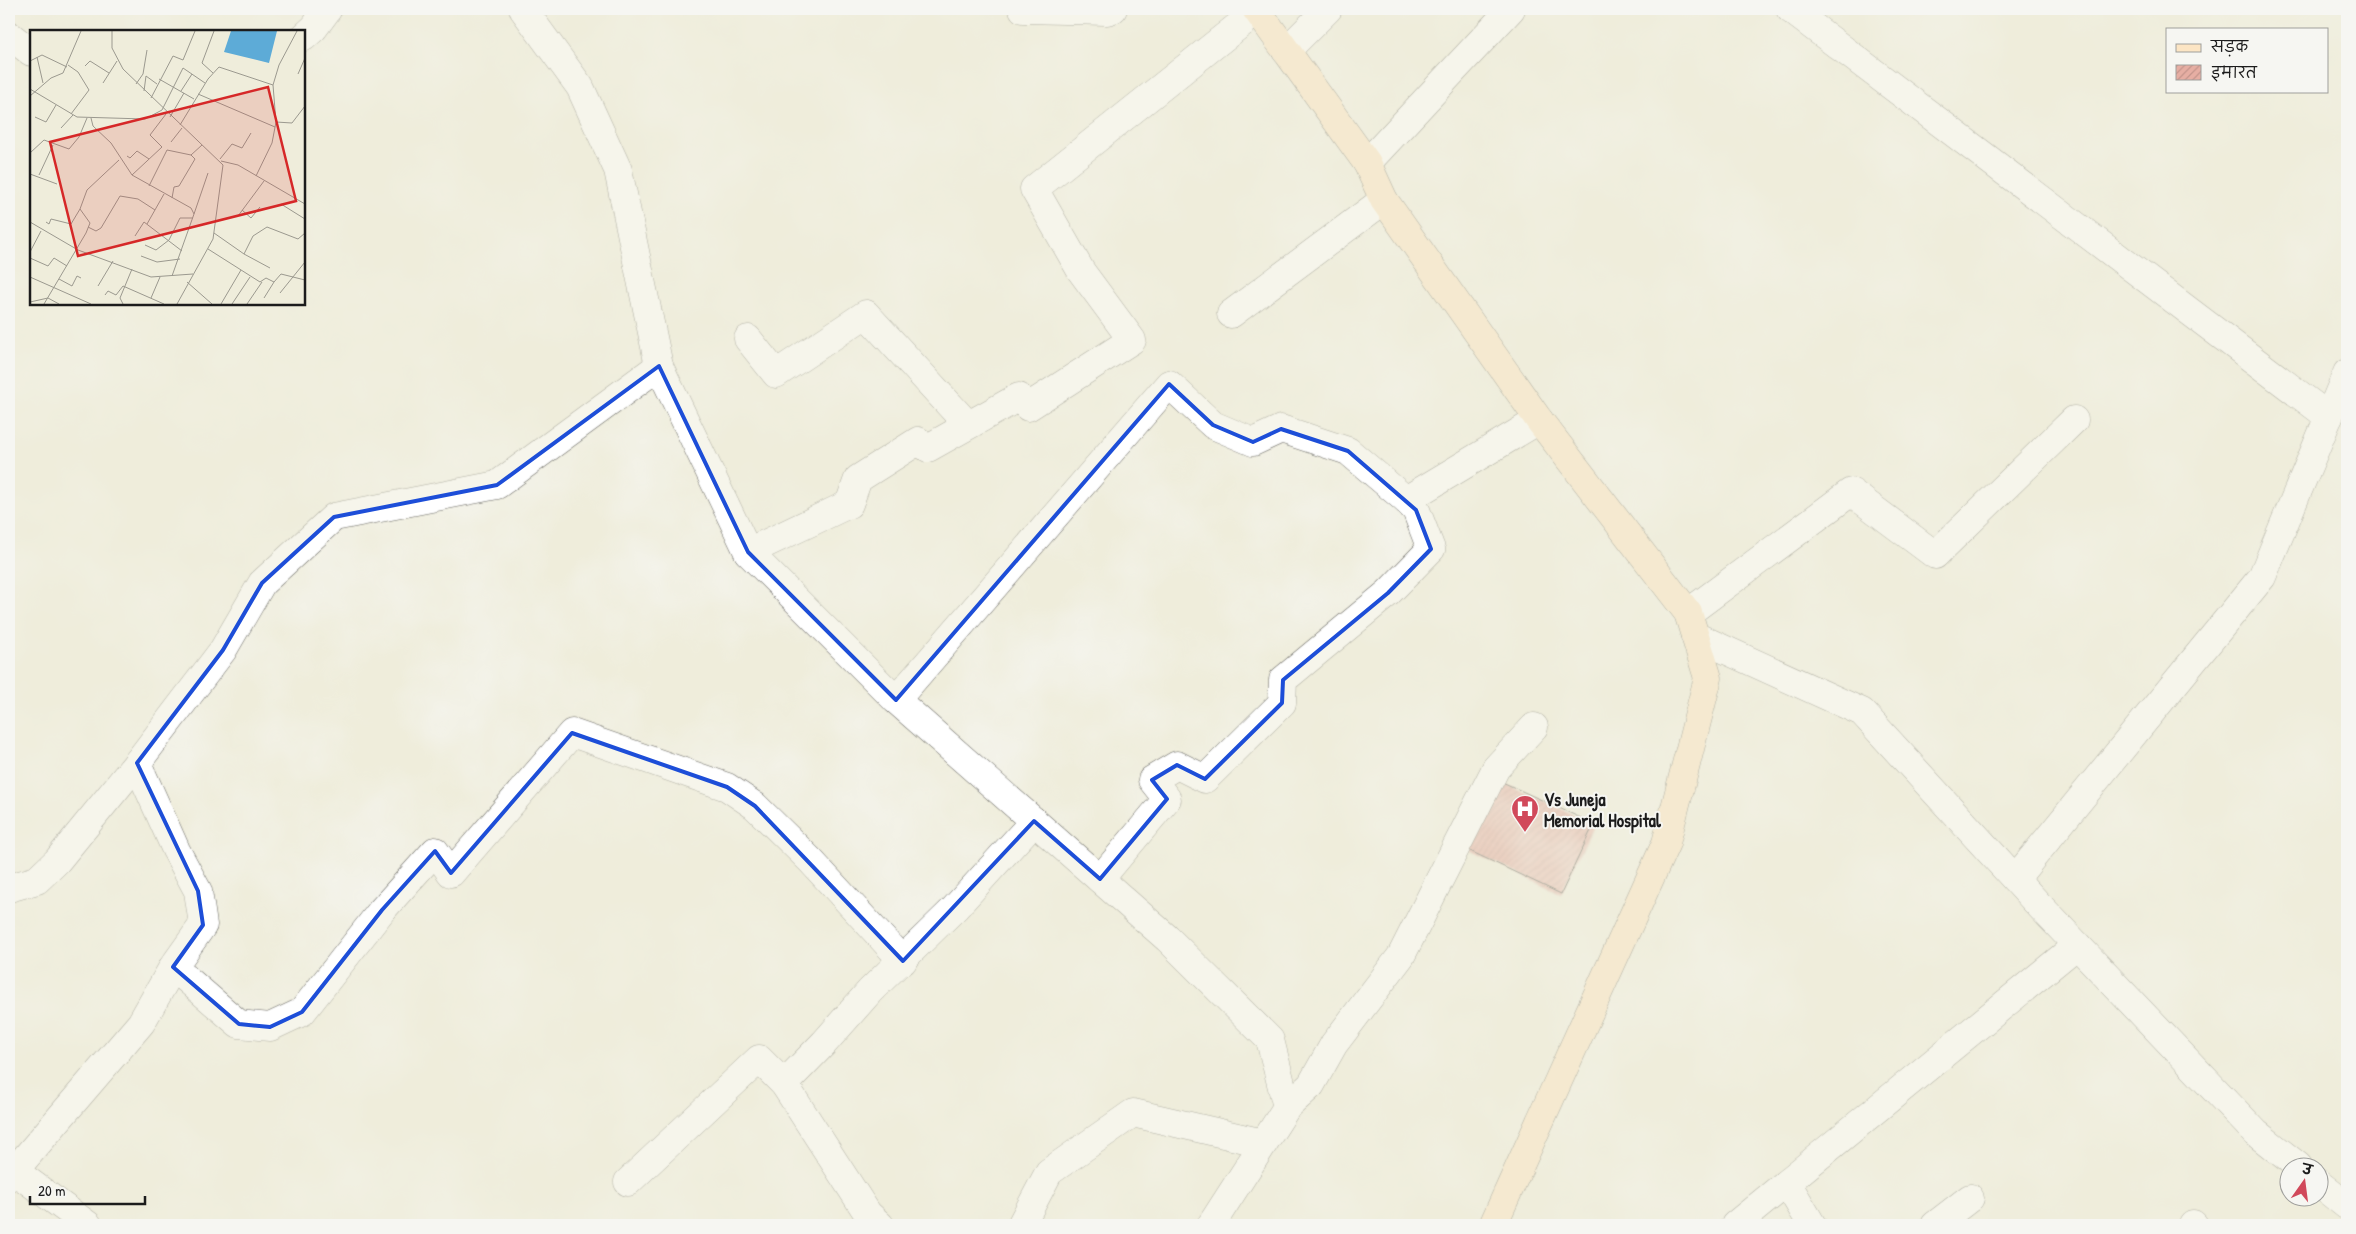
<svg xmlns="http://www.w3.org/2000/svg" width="2356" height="1234" font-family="'Patrick Hand','Playpen Sans Deva',sans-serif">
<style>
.building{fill:url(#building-hatch)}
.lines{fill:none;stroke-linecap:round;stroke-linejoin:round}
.minor-casing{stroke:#66655f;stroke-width:29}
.secondary-casing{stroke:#66655f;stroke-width:29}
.minor{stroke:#fff;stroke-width:28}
.secondary{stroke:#fce5c4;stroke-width:28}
.marked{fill:none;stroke:#1d4ed8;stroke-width:4;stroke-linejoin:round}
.labels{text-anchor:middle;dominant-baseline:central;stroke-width:4;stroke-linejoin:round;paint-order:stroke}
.poi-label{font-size:18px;font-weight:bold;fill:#1c1c1c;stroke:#f6f6f2;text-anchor:start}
.inset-road{fill:none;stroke:#9b998f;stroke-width:1}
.view{fill:#d62828;fill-opacity:0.15;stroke:#d62828;stroke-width:2.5}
.inset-edge{fill:none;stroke:#1c1c1c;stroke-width:2.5}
</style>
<defs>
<pattern id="building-hatch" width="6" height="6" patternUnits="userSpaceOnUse" patternTransform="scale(1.25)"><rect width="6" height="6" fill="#e6aea3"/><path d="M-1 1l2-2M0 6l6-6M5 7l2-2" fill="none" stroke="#c5958c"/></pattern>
</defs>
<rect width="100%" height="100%" fill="#f6f6f2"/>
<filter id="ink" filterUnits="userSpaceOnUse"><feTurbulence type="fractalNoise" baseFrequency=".02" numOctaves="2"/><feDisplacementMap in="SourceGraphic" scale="10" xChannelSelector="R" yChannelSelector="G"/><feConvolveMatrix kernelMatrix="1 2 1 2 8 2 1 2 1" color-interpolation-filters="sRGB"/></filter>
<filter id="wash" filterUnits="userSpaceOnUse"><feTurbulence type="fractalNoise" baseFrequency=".0096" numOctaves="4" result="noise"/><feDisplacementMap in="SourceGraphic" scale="20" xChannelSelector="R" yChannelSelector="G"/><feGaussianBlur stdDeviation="1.12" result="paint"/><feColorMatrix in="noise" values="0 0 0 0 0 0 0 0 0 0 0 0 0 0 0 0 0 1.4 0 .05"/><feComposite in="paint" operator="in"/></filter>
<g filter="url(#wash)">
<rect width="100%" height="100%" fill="#efeddb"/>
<g id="blocks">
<polygon class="building" points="1500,781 1594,824 1561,894 1468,850"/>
</g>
</g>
<g filter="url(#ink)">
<use href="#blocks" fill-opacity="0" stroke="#66655f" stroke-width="1"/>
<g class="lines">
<defs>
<g id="minor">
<polyline points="523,9 580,87 618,170 659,366 748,552 896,700 1168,939 1270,1040 1287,1107 1211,1225"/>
<polyline points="1023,9 1107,11 1113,9"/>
<polyline points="1790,9 2329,417"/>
<polyline points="9,35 31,52"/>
<polyline points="304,37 314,28 328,9"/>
<polyline points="1286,51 1328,9"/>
<polyline points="1367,163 1511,9"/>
<polyline points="1231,314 1384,200"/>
<polyline points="748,339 776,374 866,314 968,425"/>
<polyline points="748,552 849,504 858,479 918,441 928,448 1019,397 1028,407 1132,340 1081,271 1034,189 1257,11"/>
<polyline points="1688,613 1851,492 1935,555 2074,420"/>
<polyline points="1695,636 1862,712 2037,903 2256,1133 2298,1166"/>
<polyline points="896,700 1169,384 1213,425 1253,442 1281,429 1348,451 1406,500"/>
<polyline points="1100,879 1167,799 1152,780 1177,765 1205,779 1282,703 1283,680 1388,593 1431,549 1416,510 1406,500 1539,420"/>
<polyline points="2015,879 2262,577 2347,373"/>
<polyline points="9,888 37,880 57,861 137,763"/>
<polyline points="173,967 239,1024 270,1027 302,1012 382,910 435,851 451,873 572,733 727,787 755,806 811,861 903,961"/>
<polyline points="784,1084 824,1043 870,991 955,908 1034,821"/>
<polyline points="1287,1107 1311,1085 1334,1044 1401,956 1496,768 1534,727"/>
<polyline points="9,1167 88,1225"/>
<polyline points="9,1177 141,1023 173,967 203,925 198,891 176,850 137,763 223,650 262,583 334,517 497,485 659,366"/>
<polyline points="628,1182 759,1059 784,1084 868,1214 880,1225"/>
<polyline points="1787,1183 1812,1225"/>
<polyline points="2318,1183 2347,1206"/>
<polyline points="2193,1224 2194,1225"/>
<polyline points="1021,1225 1049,1172 1133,1113 1263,1143"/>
<polyline points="1735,1225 2077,945"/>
<polyline points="1935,1225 1970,1198"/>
</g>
<polyline id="secondary" points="1256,9 1367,163 1384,200 1539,420 1688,613 1708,678 1666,843 1493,1225"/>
</defs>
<use href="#minor" class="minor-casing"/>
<use href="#secondary" class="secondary-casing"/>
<use href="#minor" class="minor"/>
<use href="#secondary" class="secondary"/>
</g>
</g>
<path d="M0 0H2356V1234H0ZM 659,366 L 748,552 L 896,700 L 1169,384 L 1213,425 L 1253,442 L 1281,429 L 1348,451 L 1416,510 L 1431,549 L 1388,593 L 1283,680 L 1282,703 L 1205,779 L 1177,765 L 1152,780 L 1167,799 L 1100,879 L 1034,821 L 903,961 L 755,806 L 727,787 L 572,733 L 451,873 L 435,851 L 382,910 L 302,1012 L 270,1027 L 239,1024 L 173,967 L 203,925 L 198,891 L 137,763 L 223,650 L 262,583 L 334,517 L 497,485 Z" fill="#efeddb" fill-opacity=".55" fill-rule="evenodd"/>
<path class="marked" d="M 659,366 L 748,552 L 896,700 L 1169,384 L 1213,425 L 1253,442 L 1281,429 L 1348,451 L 1416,510 L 1431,549 L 1388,593 L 1283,680 L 1282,703 L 1205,779 L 1177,765 L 1152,780 L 1167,799 L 1100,879 L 1034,821 L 903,961 L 755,806 L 727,787 L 572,733 L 451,873 L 435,851 L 382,910 L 302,1012 L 270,1027 L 239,1024 L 173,967 L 203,925 L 198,891 L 137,763 L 223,650 L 262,583 L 334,517 L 497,485 Z"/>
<defs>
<symbol id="hospital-pin" viewBox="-11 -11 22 30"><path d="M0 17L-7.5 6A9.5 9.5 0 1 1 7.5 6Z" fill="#d1495b" stroke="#f6f6f2"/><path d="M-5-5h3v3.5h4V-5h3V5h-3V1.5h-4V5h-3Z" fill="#fff"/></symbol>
</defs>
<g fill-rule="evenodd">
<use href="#hospital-pin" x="1509" y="793" width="32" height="43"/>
</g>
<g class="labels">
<g class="poi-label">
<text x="1544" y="799">Vs Juneja<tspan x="1544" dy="21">Memorial Hospital</tspan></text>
</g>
</g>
<g transform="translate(30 30)">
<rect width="275" height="275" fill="#efeddb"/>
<path d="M 201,1 L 247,1 L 239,33 L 194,22 Z" fill="#5dabd7"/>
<path class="inset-road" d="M 82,1 L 82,18 L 93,39 L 193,135 L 183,209 L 147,274M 7,27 L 13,53M 0,31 L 12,25 L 37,37M 38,35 L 48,42 L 59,60 L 41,84M 55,36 L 60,31 L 79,43M 183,43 L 172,33 L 184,1M 268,44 L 275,28M 129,49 L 164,69M 73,53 L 87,31M 106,54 L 113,44 L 117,20M 0,59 L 47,87 L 115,89 L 132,80 L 153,38 L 175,53M 114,61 L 116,46 L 127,54M 151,61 L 162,44M 168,64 L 245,97M 0,66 L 21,48 L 33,43 L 51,1M 121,68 L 143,26 L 153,30 L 165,1M 5,87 L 16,92 L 26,75M 140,87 L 154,63M 61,88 L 63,96 L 81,113 L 102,145 L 161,178 L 164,184 L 142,246M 246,92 L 262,93 L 275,76M 150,95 L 178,49 L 189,37 L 243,55 L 249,35 L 267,1M 31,98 L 43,85M 141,112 L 152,98M 0,123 L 14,110 L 39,119 L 49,107 L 57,88M 97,126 L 100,128 L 107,121 L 119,129M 190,129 L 202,114 L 212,118 L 221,103M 191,131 L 208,135 L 275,174M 0,144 L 27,154M 9,145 L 23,115M 102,145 L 132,117 L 120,105 L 136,84M 226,146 L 242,113 L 246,92 L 243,55M 119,156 L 137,120 L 161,125M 142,168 L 144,157 L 149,156 L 165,129 L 161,125 L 172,115M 251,174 L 275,189M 212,180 L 221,188 L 230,177M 164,184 L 178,143M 208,186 L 234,151M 0,192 L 48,220 L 121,247 L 163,244M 16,192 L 19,194 L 21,189 L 41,194 L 50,179M 117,194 L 134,164M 58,197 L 66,201 L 71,198 L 90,166 L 108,169 L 125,180M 184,203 L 214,224 L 223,206 L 237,197 L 268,209 L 275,203M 105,206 L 114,192 L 152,221M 115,215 L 126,220 L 139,210 L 150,188 L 163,188M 178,219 L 230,252 L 236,248 L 244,252 L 251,244 L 275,250M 0,222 L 11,201M 214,224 L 240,238M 111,226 L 127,232 L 150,229M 0,228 L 18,236 L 24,228 L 37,236M 0,247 L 61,274M 29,249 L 42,256 L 47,246 L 51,248M 157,252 L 182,274M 68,256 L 83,231M 250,263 L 275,232M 75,265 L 78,261 L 86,265 L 93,256 L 134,274M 121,268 L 130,247M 234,268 L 244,252M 0,272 L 18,268 L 29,274M 14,274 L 56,203 L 60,193 L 50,179 L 57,160 L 89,130M 93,274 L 90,268 L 102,239M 191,274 L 211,240M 202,274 L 220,247M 217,274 L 232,252"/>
<path class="view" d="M 238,57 L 266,171 L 48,226 L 20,112 Z"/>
<rect width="275" height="275" class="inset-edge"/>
</g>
<rect width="2356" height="1234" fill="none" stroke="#f6f6f2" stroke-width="30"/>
<rect x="2166" y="28" width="162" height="65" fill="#f6f6f2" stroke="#9f9f9c"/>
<rect x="2176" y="44" width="25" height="8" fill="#fce5c4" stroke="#9f9f9c"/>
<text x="2211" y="52" font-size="15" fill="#1c1c1c">सड़क</text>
<rect x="2176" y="65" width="25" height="15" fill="url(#building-hatch)" stroke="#9f9f9c"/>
<text x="2211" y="78" font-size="15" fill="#1c1c1c">इमारत</text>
<g transform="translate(2304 1182) rotate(14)"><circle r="24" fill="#f6f6f2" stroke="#9f9f9c"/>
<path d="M0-4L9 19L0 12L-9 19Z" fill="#d1495b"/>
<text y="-8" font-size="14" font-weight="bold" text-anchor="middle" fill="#1c1c1c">उ</text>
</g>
<path d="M30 1196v8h115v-8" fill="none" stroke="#1c1c1c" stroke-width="2.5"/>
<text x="38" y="1196" font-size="15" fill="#1c1c1c" stroke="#f6f6f2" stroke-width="4" paint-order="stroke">20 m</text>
</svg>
